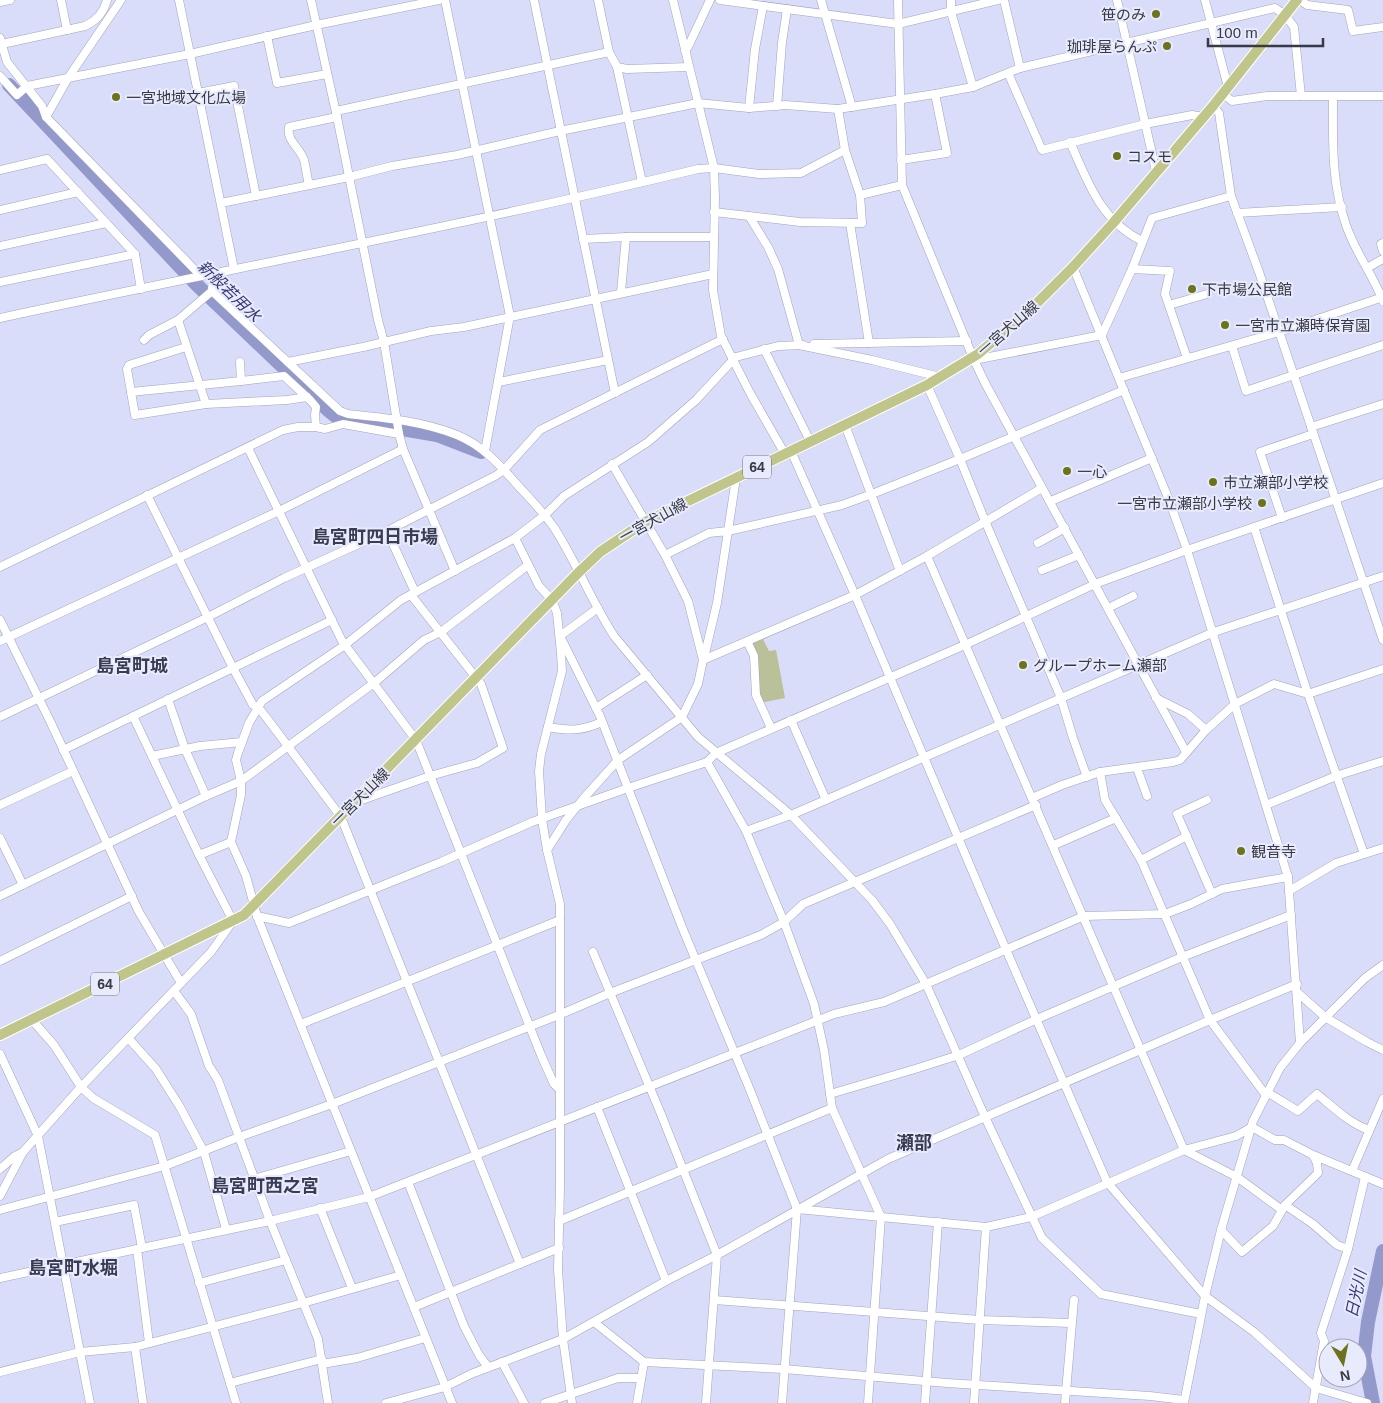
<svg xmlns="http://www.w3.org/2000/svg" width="1383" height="1403" font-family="Helvetica,'Noto Sans JP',sans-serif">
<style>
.green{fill:#bac098}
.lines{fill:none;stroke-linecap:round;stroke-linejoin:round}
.river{stroke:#9399ca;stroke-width:14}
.minor-casing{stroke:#a1a4be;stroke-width:9}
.major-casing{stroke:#fff;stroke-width:12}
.minor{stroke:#fff;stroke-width:8}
.major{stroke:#c0c689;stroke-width:10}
.poi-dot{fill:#6c731c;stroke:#e8ebfc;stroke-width:2}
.labels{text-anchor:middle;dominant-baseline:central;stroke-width:4;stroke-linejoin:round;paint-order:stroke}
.shield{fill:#e8ebfc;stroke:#6d6e7b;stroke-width:1}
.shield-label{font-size:14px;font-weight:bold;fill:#383944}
.poi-label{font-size:15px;fill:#383944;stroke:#e8ebfc;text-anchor:start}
.street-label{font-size:15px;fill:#383944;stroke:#e8ebfc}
.water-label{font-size:16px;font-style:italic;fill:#373976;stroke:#e8ebfc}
.quarter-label{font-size:18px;font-weight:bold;fill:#393c52;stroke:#e8ebfc}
</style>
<rect width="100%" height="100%" fill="#d9ddf9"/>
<polygon class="green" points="762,637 769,651 776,650 785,698 760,703 751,642"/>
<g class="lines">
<g class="river">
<polyline points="9,85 197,285 328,410 338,418 437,435 481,452"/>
<polyline points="1373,1403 1364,1356 1368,1322 1383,1251"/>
</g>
<defs>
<g id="minor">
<polyline points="61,0 67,30"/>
<polyline points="179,0 234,269"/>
<polyline points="311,0 337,117 378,320 384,342 399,434 403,449 455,571"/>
<polyline points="445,0 510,316 485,451"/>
<polyline points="534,0 615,393"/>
<polyline points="598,0 609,52 617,67 627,69 689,67"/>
<polyline points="673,0 714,168 715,198 713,290 721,336 750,393 785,454"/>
<polyline points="720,0 898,24 998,0"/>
<polyline points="821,0 852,107"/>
<polyline points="898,0 902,185 974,360 985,383 1186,752"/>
<polyline points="951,0 951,12 973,87"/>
<polyline points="1004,0 1020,68"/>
<polyline points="1117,0 1156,171"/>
<polyline points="1205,0 1228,87"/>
<polyline points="1300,0 1307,5 1348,10 1353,31 1383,27"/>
<polyline points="0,2 10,0"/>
<polyline points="267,36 277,83 327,74"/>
<polyline points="0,38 7,62 42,106 46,117 201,276"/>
<path d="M 2,44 L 85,26 C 96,21 104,12 107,0"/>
<polyline points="685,50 688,47 710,0"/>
<polyline points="617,67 642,182"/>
<polyline points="1008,73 1042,150 1145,124 1192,115 1203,117"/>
<polyline points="0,76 17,95 27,86 190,54 316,25 439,0"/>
<polyline points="198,93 234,86 256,196"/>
<polyline points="1222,93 1232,101 1267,96 1383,96"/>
<path d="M 1333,97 C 1333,142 1331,181 1346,225 C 1355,252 1373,275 1383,301"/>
<polyline points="777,106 782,43 787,9"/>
<polyline points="1213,106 1219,113 1231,196 1259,272 1383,640"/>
<polyline points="749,108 755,49 763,6"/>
<polyline points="336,111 609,52"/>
<polyline points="46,117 68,78 121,0"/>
<path d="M 1070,142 C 1088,182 1100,220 1142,241"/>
<polyline points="901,160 947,153 935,94"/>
<polyline points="0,170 47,159 135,254 141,289"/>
<path d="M 309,185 C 307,177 306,168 304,160 C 300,148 286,140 289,127 L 337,117"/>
<polyline points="860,195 902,185"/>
<polyline points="221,203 349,177 392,166 457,155 560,131 698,103 749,108 785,105 838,109 935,94 973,87 1020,68 1275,8 1285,15 1294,27 1301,96"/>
<polyline points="0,210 78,192"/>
<polyline points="714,212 800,222 862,223 860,195 845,150 838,109"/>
<polyline points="1237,213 1342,207"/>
<polyline points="749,216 768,247 778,269 799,345 872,360 940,377"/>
<polyline points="850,223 869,343"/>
<polyline points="583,239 626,237"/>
<polyline points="1383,243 1381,244 1383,251"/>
<polyline points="0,246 106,223"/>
<polyline points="1073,267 1169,500 1187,550 1288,877 1300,1043 1280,1068 1253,1121 1221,1230 1205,1296 1184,1403"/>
<polyline points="1367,268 1383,259"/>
<polyline points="1132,269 1170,271 1165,294 1187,358"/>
<path d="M 213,274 L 212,291 L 340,411 L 348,414 C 385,418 422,421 457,435 C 481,445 496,461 513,480 C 527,496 543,511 555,529 C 577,564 592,602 614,636 L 698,737 L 791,815 L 872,900 L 890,924 L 926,984 L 985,1117 L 1042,1238 L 1101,1294 L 1201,1314"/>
<polyline points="0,282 135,254"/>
<polyline points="621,292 626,237 714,237"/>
<polyline points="1169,305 1207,294"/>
<path d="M 0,318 C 233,268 467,225 698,169 L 714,168 L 759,174 L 801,173 L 845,150"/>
<polyline points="178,320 206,404"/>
<polyline points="144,340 149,335 178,320 212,291"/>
<polyline points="814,344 967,341"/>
<polyline points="1232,346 1246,391 1383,345"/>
<polyline points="186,347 129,365 127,369 135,415 206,404 287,400 307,397"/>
<polyline points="764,349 810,441"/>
<polyline points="732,358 778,346 803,345"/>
<polyline points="974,360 1102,335 1132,269 1152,218 1231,196"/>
<polyline points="288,362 363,347 431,331 464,327 713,274"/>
<polyline points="1119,378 1279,332 1383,297"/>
<polyline points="499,382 608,360"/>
<polyline points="927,385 960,459 985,521 1061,698 1073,738 1087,777"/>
<polyline points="131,392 241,381"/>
<polyline points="845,425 900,571"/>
<polyline points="316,427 325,429 343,424 399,434"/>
<polyline points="1311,427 1383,404"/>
<polyline points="248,448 342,641 416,740 541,1055 554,1084 559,1089"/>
<polyline points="791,451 855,595 988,908 1107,1182 1205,1296 1254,1332 1316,1388 1367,1403"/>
<polyline points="736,478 728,531 842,505 872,494 960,459 1124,390"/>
<polyline points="1051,501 1152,458"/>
<polyline points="1282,518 1260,452 1313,434"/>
<polyline points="1254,527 1308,694 1364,854"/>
<polyline points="387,531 415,592"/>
<polyline points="515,538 539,586 552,600 557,613 561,653 562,671 541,754 539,771 542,819 547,850 560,904 560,1187 558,1270 563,1339 572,1403"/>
<polyline points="1038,543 1065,528"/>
<polyline points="665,555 709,533 728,531 717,603 704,658"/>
<polyline points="927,556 1184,1150 1237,1177 1282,1210"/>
<polyline points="0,567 283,430 298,427 316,427 315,415 316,407 310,400 284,376 241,381 240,362"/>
<polyline points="1042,570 1079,555"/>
<polyline points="598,608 560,636 600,716 682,927 748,1085 797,1209 782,1403"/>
<polyline points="1108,608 1133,596"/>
<polyline points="0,620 51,723 139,912 181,983"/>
<polyline points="332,620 233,668 253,705 258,707 266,717 341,817 520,1264"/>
<polyline points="0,641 279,511 403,449"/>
<polyline points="747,641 754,656 756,695 771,728"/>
<polyline points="703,660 855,595 927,556 1042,488"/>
<polyline points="1156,698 1188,714 1206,730"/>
<polyline points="168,699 185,749 206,796"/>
<polyline points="596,708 647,675"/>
<polyline points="0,717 208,617 284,578 387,531 495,476 504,470 540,430 723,339"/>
<polyline points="791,720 826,800"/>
<path d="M 548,727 C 570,731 581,731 602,722"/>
<polyline points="63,750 233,668 147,495"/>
<polyline points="152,756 200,746 242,742"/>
<polyline points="1137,768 1147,796"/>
<polyline points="1100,772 1105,800 1141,860 1210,1020 1265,1094"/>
<polyline points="1032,798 1062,785 1100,772 1173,762 1180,760 1206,730 1235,704 1274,684 1308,694 1383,669"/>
<polyline points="1207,800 1177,814 1212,894"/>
<polyline points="356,802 430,776 477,763 503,748 481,684 411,595"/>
<polyline points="0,805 73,771"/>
<polyline points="1266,805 1336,776 1383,761"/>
<polyline points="746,831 791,815 1214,632 1383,576"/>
<polyline points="0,838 23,885"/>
<polyline points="1054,845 1116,818"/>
<polyline points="547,850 566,820 583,799 618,760 682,717 698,684 703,660 688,601 665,555 612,464"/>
<polyline points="199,855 231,842"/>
<polyline points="1141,860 1187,836"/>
<polyline points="1289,891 1336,863 1383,848"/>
<polyline points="0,896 206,796 241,781 374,683 424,640 441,632 528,565"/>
<polyline points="257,916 289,923 441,862 532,822 628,788 707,762"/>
<polyline points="593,952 661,1114 717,1255 706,1403"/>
<polyline points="0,961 132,896"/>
<polyline points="174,991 191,1014 209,1066 218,1080 270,1221 318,1339 328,1403"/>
<polyline points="1297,992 1325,1017 1367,1042 1383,1050"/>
<polyline points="32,1020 54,1045 81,1087 93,1098 155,1135 236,1403"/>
<polyline points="301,1024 560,920"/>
<polyline points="129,1039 156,1069 180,1107 204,1152 226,1229"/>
<polyline points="1300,1043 1365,978 1383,965"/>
<polyline points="0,1054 38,1136 90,1403"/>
<path d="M 1267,1092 L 1298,1111 L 1317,1094 C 1333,1107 1349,1123 1369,1130"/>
<polyline points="830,1094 915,1069 959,1055 1037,1019 1182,957 1291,915"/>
<polyline points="597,1107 666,1281 717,1255 888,1159 1210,1020 1297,984"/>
<polyline points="1313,1155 1383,1184"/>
<polyline points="0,1169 15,1156 23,1152"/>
<polyline points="1352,1171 1383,1099"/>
<polyline points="254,1179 351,1151"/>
<polyline points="408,1182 464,1326 479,1355 488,1367"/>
<polyline points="0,1196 23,1152 81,1087 211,952 233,921 199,855 133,716"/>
<polyline points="1285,1205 1313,1224 1337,1245 1348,1249"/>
<polyline points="320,1208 352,1288"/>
<polyline points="797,1209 986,1227 1031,1217 1184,1150 1236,1136 1252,1127 1275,1140 1284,1140 1313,1155 1317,1163 1318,1173 1285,1205 1273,1226 1242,1252 1221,1230"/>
<polyline points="0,1210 165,1166 239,1137 332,1104 559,1015 610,993 761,935 784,922 803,904 1036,805"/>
<polyline points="559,1221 832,1108"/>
<polyline points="55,1222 134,1205 142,1248"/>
<polyline points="137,1249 149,1343"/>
<polyline points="0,1278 270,1221 369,1197 834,1014 884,1002 1084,916 1165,914 1191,904 1222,889 1288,877"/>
<polyline points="199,1283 286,1260"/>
<polyline points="714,1300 980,1320 1071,1323"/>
<polyline points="414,1307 559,1248"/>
<polyline points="594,1322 644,1362 784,1369 947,1383 1150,1396 1184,1400"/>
<polyline points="135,1347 143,1403"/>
<polyline points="502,1362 524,1403"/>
<polyline points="322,1364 357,1358 425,1338"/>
<polyline points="0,1372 80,1352 135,1347 303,1303 401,1275"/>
<polyline points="230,1383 322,1359"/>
<polyline points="386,1403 445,1387 471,1374 563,1339 666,1281"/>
<polyline points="452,1403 271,951 257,916 246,876 231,842 241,795 241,781 236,760 238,753 249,723 262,701 345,645 401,600 515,538 545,515 564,496 648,442 696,400 733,360"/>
<polyline points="545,1403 618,1378 641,1378"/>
<polyline points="637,1403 644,1362"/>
<polyline points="868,1403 881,1217 832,1108 824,1050 814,1004 784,922 746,831 707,762 716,753 967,644 1095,584 1187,550 1383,483"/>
<polyline points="925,1403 938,1222"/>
<polyline points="974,1403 986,1227"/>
<polyline points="1065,1403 1074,1300"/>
<polyline points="1313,1403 1324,1341 1321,1333 1348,1249 1365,1177"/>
</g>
<polyline id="major" points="0,1035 244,915 580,571 600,552 645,522 927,385 978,354 1029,311 1073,267 1114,222 1213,106 1297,0"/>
</defs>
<use href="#minor" class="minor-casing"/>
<use href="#major" class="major-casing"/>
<use href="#minor" class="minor"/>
<use href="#major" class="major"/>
</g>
<g class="poi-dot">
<circle cx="1156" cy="14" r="5"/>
<circle cx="1167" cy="46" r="5"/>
<circle cx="116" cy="97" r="5"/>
<circle cx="1117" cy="156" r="5"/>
<circle cx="1192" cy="289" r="5"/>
<circle cx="1225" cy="325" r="5"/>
<circle cx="1067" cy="471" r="5"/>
<circle cx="1213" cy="482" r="5"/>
<circle cx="1262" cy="503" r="5"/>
<circle cx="1023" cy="665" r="5"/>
<circle cx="1241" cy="851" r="5"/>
</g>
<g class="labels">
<g class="shield">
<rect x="743" y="455.5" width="28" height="23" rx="4"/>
<rect x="91" y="972.5" width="28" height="23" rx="4"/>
</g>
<g class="shield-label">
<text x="757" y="467">64</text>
<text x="105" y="984">64</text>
</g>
<g class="poi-label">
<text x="1146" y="14" text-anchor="end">笹のみ</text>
<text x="1157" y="46" text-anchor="end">珈琲屋らんぷ</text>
<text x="126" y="97">一宮地域文化広場</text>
<text x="1127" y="156">コスモ</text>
<text x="1202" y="289">下市場公民館</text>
<text x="1235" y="325">一宮市立瀬時保育園</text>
<text x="1077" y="471">一心</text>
<text x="1223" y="482">市立瀬部小学校</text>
<text x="1252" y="503" text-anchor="end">一宮市立瀬部小学校</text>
<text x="1033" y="665">グループホーム瀬部</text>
<text x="1251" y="851">観音寺</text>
</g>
<g class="street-label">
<text transform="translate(1008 328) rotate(-41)">一宮犬山線</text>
<text transform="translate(653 520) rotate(-29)">一宮犬山線</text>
<text transform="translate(360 797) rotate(-45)">一宮犬山線</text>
</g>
<g class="water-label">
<text transform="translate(229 291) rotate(44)">新般若用水</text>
<text transform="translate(1356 1294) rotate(-78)">日光川</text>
</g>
<g class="quarter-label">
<text x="375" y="537">島宮町四日市場</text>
<text x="132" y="666">島宮町城</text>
<text x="914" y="1143">瀬部</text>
<text x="265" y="1186">島宮町西之宮</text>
<text x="73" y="1268">島宮町水堀</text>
</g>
</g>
<g transform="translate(1343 1363) rotate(170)"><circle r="24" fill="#e8ebfc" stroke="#a2a4b2"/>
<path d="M0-4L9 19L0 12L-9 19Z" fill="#6c731c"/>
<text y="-8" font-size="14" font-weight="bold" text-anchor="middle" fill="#383944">N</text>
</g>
<path d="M1208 38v8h115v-8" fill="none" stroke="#383944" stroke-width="2.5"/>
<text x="1216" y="38" font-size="15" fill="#383944" stroke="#e8ebfc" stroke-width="4" paint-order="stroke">100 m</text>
</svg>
